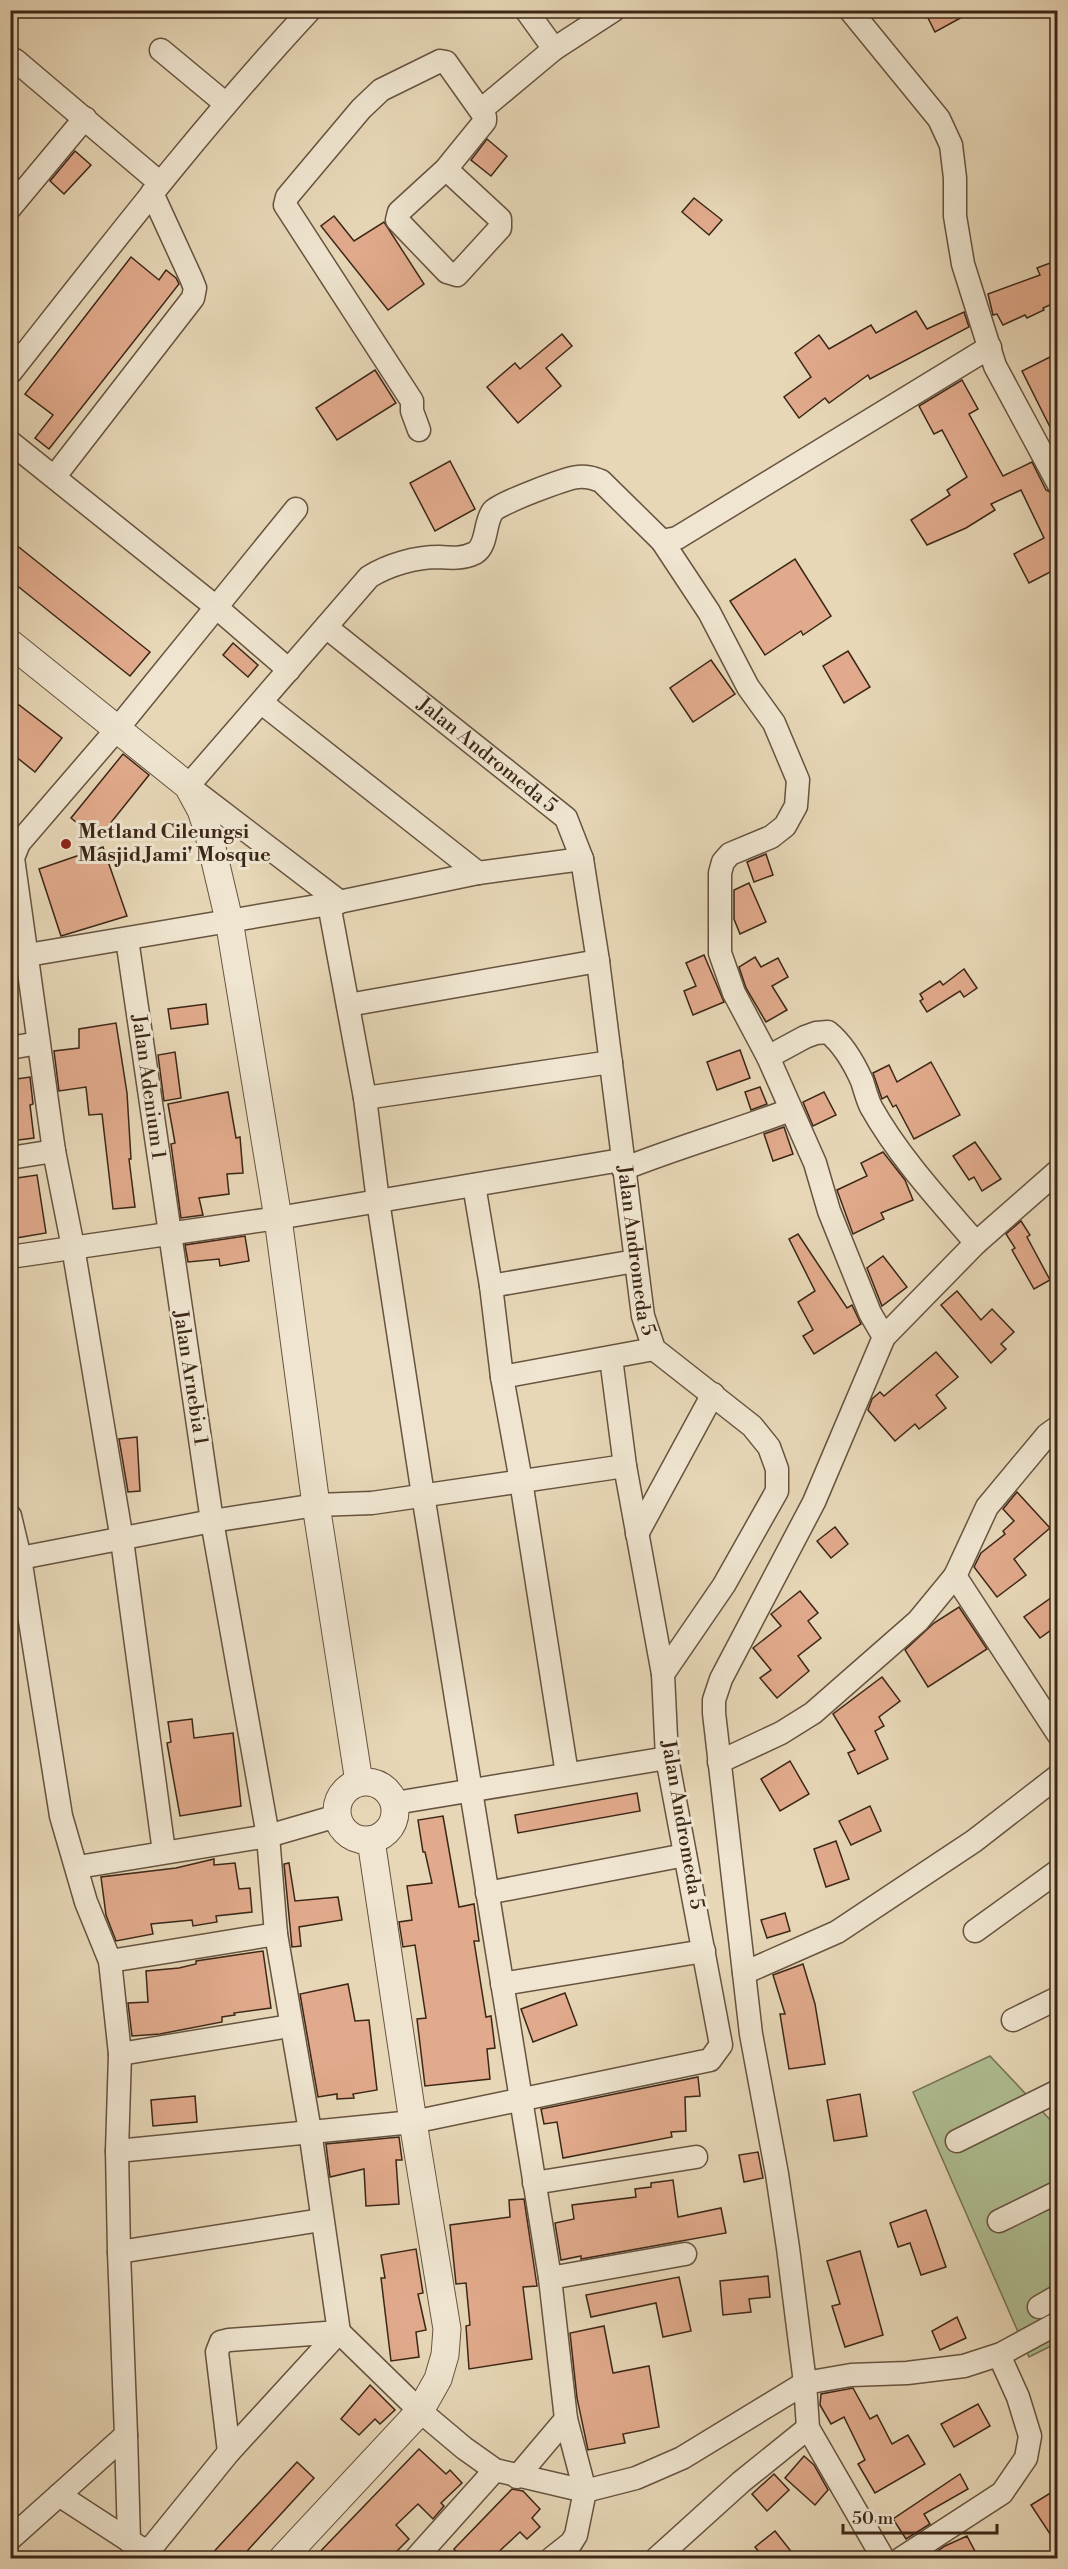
<svg xmlns="http://www.w3.org/2000/svg" width="1068" height="2569" font-family="'Libre Bodoni',serif">
<style>
.green{fill:#afbf93;stroke:#767355;stroke-width:1.5}
.building{fill:#e1aa8c;stroke:#3c2717;stroke-width:1.5}
.lines{fill:none;stroke-linecap:round;stroke-linejoin:round}
.minor-casing{stroke:#67533f;stroke-width:25}
.tertiary-casing{stroke:#67533f;stroke-width:29}
.minor{stroke:#efe5d0;stroke-width:22}
.tertiary{stroke:#efe5d0;stroke-width:27}
.poi-dot{fill:#8f2418;stroke:#efe5d0;stroke-width:2}
.labels{text-anchor:middle;dominant-baseline:central;stroke-width:6;stroke-linejoin:round;paint-order:stroke}
.street-label{font-size:20px;fill:#3c2717;stroke:#efe5d0}
.poi-label{font-size:20px;font-weight:bold;fill:#3c2717;stroke:#efe5d0;text-anchor:start}
</style>
<rect width="100%" height="100%" fill="#e7d7b7"/>
<filter id="stains"><feTurbulence type="fractalNoise" baseFrequency=".00333" numOctaves="4"/><feColorMatrix values="0 0 0 0 .2 0 0 0 0 .09 0 0 0 0 .02 0 0 0 .5 -.17"/></filter>
<radialGradient id="worn" r=".72"><stop offset=".6" stop-color="#630" stop-opacity="0"/><stop offset="1" stop-color="#630" stop-opacity=".3"/></radialGradient>
<polygon class="green" points="990,2056 1057,2127 1057,2343 1029,2357 913,2092"/>
<g class="building">
<polygon points="924,10 975,10 935,32"/>
<polygon points="487,139 507,156 491,176 471,160"/>
<polygon points="75,151 91,165 64,194 50,181"/>
<polygon points="694,198 722,220 709,235 682,212"/>
<polygon points="334,216 354,241 384,222 424,284 388,310 321,226"/>
<polygon points="131,257 159,280 166,270 176,278 179,284 49,449 35,438 53,415 25,394"/>
<polygon points="1058,260 1058,317 1052,304 1043,308 1044,310 1027,318 1025,315 1003,325 997,314 993,315 988,294 1040,275 1037,268"/>
<polygon points="916,311 927,329 964,312 969,327 870,379 868,375 829,403 825,398 799,418 784,397 811,377 795,353 819,335 829,349 871,325 876,333"/>
<polygon points="562,334 572,346 546,368 561,386 518,423 487,387 515,363 520,369"/>
<polygon points="1058,353 1058,443 1022,371"/>
<polygon points="375,370 396,403 337,440 316,408"/>
<polygon points="962,380 978,409 969,414 1003,476 1032,462 1046,490 1058,496 1058,568 1029,583 1014,554 1044,538 1021,490 991,504 995,510 966,528 927,545 911,520 950,495 947,490 967,477 942,430 934,434 919,406"/>
<polygon points="450,461 475,509 435,531 410,483"/>
<polygon points="10,540 150,652 130,676 10,580"/>
<polygon points="795,559 831,616 803,635 801,631 765,655 730,601"/>
<polygon points="233,643 258,665 248,677 223,655"/>
<polygon points="848,651 870,687 844,703 823,666"/>
<polygon points="711,660 735,694 693,722 670,688"/>
<polygon points="10,698 62,738 35,772 10,752"/>
<polygon points="123,754 149,775 97,840 71,818"/>
<polygon points="103,847 127,916 61,936 39,869"/>
<polygon points="766,854 773,875 754,882 747,862"/>
<polygon points="749,883 766,922 740,934 734,919 734,890"/>
<polygon points="704,955 724,1002 693,1015 684,991 696,986 686,963"/>
<polygon points="755,957 761,967 778,958 788,977 772,986 787,1010 766,1022 746,988 739,967"/>
<polygon points="964,969 977,988 964,997 960,991 927,1012 920,1001 923,999 920,994 940,981 943,985"/>
<polygon points="206,1004 208,1024 171,1029 168,1009"/>
<polygon points="116,1023 127,1093 131,1159 129,1159 135,1207 113,1209 102,1114 89,1115 86,1087 59,1091 54,1051 79,1048 79,1029"/>
<polygon points="740,1050 750,1078 717,1090 707,1062"/>
<polygon points="175,1052 181,1098 164,1101 158,1055"/>
<polygon points="931,1062 960,1115 914,1139 896,1105 893,1107 887,1096 882,1099 873,1073 889,1065 897,1082"/>
<polygon points="30,1077 33,1104 30,1105 34,1138 10,1141 10,1080"/>
<polygon points="760,1087 767,1104 751,1110 745,1092"/>
<polygon points="228,1092 236,1138 240,1137 243,1173 227,1174 229,1194 199,1198 203,1215 181,1218 171,1144 175,1143 168,1104"/>
<polygon points="824,1092 836,1115 813,1126 803,1102"/>
<polygon points="784,1127 793,1154 773,1161 764,1134"/>
<polygon points="975,1142 1001,1179 982,1191 974,1177 969,1180 953,1156"/>
<polygon points="883,1152 905,1180 913,1200 881,1213 884,1219 853,1234 837,1190 867,1176 861,1163"/>
<polygon points="37,1175 46,1233 10,1239 10,1179"/>
<polygon points="1021,1221 1030,1235 1027,1237 1050,1280 1034,1289 1012,1250 1015,1248 1006,1234"/>
<polygon points="798,1234 847,1308 852,1305 861,1324 814,1354 803,1336 813,1330 798,1302 815,1291 789,1239"/>
<polygon points="245,1236 249,1261 220,1266 219,1259 188,1262 185,1245"/>
<polygon points="883,1256 907,1287 882,1306 867,1268"/>
<polygon points="957,1291 981,1320 992,1309 1014,1332 1001,1344 1006,1349 991,1363 941,1305"/>
<polygon points="936,1352 958,1377 936,1395 946,1408 919,1429 915,1424 895,1441 868,1410 872,1399 880,1392 884,1396"/>
<polygon points="137,1437 140,1491 128,1492 119,1439"/>
<polygon points="1017,1492 1050,1528 1014,1559 1026,1575 997,1597 974,1567 981,1553 1005,1534 1003,1531 1014,1521 1003,1509"/>
<polygon points="835,1527 848,1544 831,1558 817,1541"/>
<polygon points="800,1591 818,1613 808,1621 821,1638 798,1656 809,1671 777,1698 760,1678 771,1670 753,1648 781,1626 771,1614"/>
<polygon points="1058,1593 1058,1625 1040,1638 1024,1617"/>
<polygon points="959,1607 987,1649 928,1687 905,1650 934,1623"/>
<polygon points="882,1677 900,1701 879,1717 884,1726 875,1731 888,1759 858,1774 848,1753 855,1750 833,1714"/>
<polygon points="192,1719 194,1738 233,1733 241,1806 180,1816 167,1743 171,1742 168,1722"/>
<polygon points="790,1761 809,1794 780,1811 761,1779"/>
<polygon points="637,1793 640,1811 518,1833 515,1815"/>
<polygon points="870,1806 881,1831 851,1845 839,1821"/>
<polygon points="443,1816 459,1907 474,1904 479,1941 474,1941 486,2017 491,2016 495,2048 487,2049 490,2079 425,2086 417,2019 426,2018 415,1945 403,1947 399,1922 412,1920 407,1886 432,1883 425,1852 423,1852 418,1820"/>
<polygon points="836,1841 849,1879 826,1887 814,1849"/>
<polygon points="214,1859 214,1865 235,1863 239,1889 250,1888 252,1912 216,1916 217,1922 193,1926 192,1920 151,1924 153,1934 116,1941 106,1915 101,1877 176,1868"/>
<polygon points="289,1863 295,1901 338,1897 342,1920 299,1927 301,1946 292,1947 284,1864"/>
<polygon points="785,1913 790,1931 767,1938 761,1920"/>
<polygon points="263,1951 271,2008 234,2013 235,2015 222,2017 222,2022 160,2034 132,2036 128,2003 148,2002 146,1971 179,1968 196,1964 196,1961"/>
<polygon points="803,1964 815,2004 825,2064 789,2069 780,2014 785,2014 773,1975"/>
<polygon points="348,1984 355,2021 369,2020 377,2090 353,2094 354,2098 337,2099 337,2094 318,2097 300,1994"/>
<polygon points="565,1993 577,2025 533,2042 521,2009"/>
<polygon points="698,2077 700,2096 685,2097 686,2131 671,2132 672,2137 563,2158 557,2122 544,2124 541,2109"/>
<polygon points="860,2094 867,2136 834,2141 827,2100"/>
<polygon points="195,2096 197,2122 153,2126 151,2100"/>
<polygon points="399,2137 402,2160 396,2160 399,2204 366,2206 364,2169 330,2177 326,2144"/>
<polygon points="758,2152 763,2178 744,2182 739,2155"/>
<polygon points="673,2180 678,2217 721,2208 726,2233 581,2259 581,2256 561,2260 555,2223 574,2219 572,2205 636,2197 635,2189 651,2187 651,2183"/>
<polygon points="524,2199 537,2286 523,2287 532,2359 469,2369 466,2326 470,2325 466,2283 456,2284 450,2225 510,2217 509,2200"/>
<polygon points="926,2210 946,2267 921,2275 910,2243 898,2247 890,2223"/>
<polygon points="416,2249 423,2293 418,2294 426,2330 416,2332 419,2357 391,2361 381,2278 385,2278 381,2255"/>
<polygon points="860,2251 883,2335 845,2347 832,2306 840,2304 827,2261"/>
<polygon points="768,2276 770,2297 749,2299 751,2312 723,2315 720,2281"/>
<polygon points="679,2277 691,2331 663,2337 656,2303 591,2317 586,2295"/>
<polygon points="957,2317 966,2338 940,2350 932,2331"/>
<polygon points="604,2326 613,2373 649,2366 659,2427 623,2434 625,2443 588,2450 577,2398 570,2333"/>
<polygon points="370,2385 395,2410 380,2424 375,2419 359,2435 341,2419"/>
<polygon points="853,2388 870,2419 877,2415 892,2444 908,2435 925,2464 875,2493 858,2464 865,2460 844,2417 831,2424 820,2405 821,2394"/>
<polygon points="978,2404 990,2426 954,2447 941,2424"/>
<polygon points="419,2449 446,2474 450,2470 462,2483 441,2503 444,2506 433,2519 418,2504 396,2525 409,2539 389,2559 313,2559"/>
<polygon points="804,2456 814,2465 828,2490 815,2505 785,2478"/>
<polygon points="297,2462 314,2478 258,2539 240,2559 207,2559"/>
<polygon points="774,2474 789,2490 767,2511 752,2494"/>
<polygon points="960,2474 968,2489 924,2514 930,2524 906,2539 893,2519"/>
<polygon points="512,2489 523,2491 540,2509 532,2518 540,2527 527,2539 520,2532 491,2559 463,2559 454,2549"/>
<polygon points="1052,2492 1058,2501 1058,2546 1031,2505"/>
<polygon points="775,2531 797,2559 765,2559 755,2547"/>
<polygon points="967,2536 979,2559 926,2559 945,2546"/>
</g>
<g class="lines">
<defs>
<g id="minor">
<polyline points="526,10 554,49"/>
<polyline points="850,10 939,119 951,145 955,178 955,216 963,264 995,366 1058,483"/>
<polyline points="161,50 226,104"/>
<polyline points="10,60 15,60 160,183"/>
<polyline points="481,110 554,49 614,10"/>
<polyline points="10,208 85,118"/>
<path d="M 10,373 C 107,250 203,125 310,10"/>
<polyline points="419,430 412,411 412,401 285,205 287,197 361,109 381,90 440,61 446,62 485,117 485,121 446,169 500,219 500,228 457,275 447,272 397,220 399,212 446,169"/>
<polyline points="10,442 216,607 289,670"/>
<polyline points="55,476 193,298 195,288 191,278 152,193"/>
<polyline points="662,541 709,612 748,687 774,723 798,780 796,806 785,826 771,837 730,854 723,862 720,873 720,953 734,993 768,1057"/>
<path id="s1" d="M 326,627 L 566,818 L 582,859 L 598,961 L 643,1316 L 654,1349 L 752,1426 L 769,1447 L 777,1469 L 777,1491 L 724,1585 L 663,1674"/>
<polyline points="262,703 478,873"/>
<path d="M 340,902 L 188,786 L 369,577 C 388,565 415,557 439,557 C 451,558 463,559 475,553 C 488,545 484,522 493,511 C 500,503 566,478 578,477 C 587,476 593,478 601,481 L 662,541 L 677,538 L 990,347"/>
<polyline points="329,904 365,1098 378,1201 423,1495 550,2278 566,2419 585,2491 576,2535 571,2543 552,2558"/>
<polyline points="10,958 329,904 478,873 582,859"/>
<polyline points="348,1005 598,961"/>
<polyline points="10,1048 38,1043"/>
<polyline points="365,1098 611,1062"/>
<polyline points="10,1158 54,1151"/>
<path d="M 623,1169 C 678,1147 735,1131 790,1110"/>
<polyline points="474,1185 491,1286 502,1377 521,1481 567,1774"/>
<polyline points="10,1257 278,1218 621,1160"/>
<polyline points="491,1286 635,1261"/>
<path d="M 884,1337 L 870,1313 L 829,1211 L 815,1163 L 768,1057 L 805,1037 L 816,1033 L 828,1032 C 844,1045 854,1063 862,1081 C 865,1090 867,1099 871,1107 C 899,1157 939,1200 976,1243"/>
<polyline points="502,1377 654,1349"/>
<polyline points="10,1516 20,1558 61,1816 86,1902 110,1961 120,2054 117,2151 119,2252 126,2435 10,2539"/>
<polyline points="637,1534 713,1394"/>
<polyline points="10,1560 212,1521 316,1505 372,1503 625,1466"/>
<polyline points="955,1576 1058,1734"/>
<polyline points="719,1762 781,1733 813,1713 918,1621 955,1576 987,1507 1047,1435 1058,1427"/>
<polyline points="395,1803 667,1758"/>
<polyline points="164,1852 122,1540 73,1247 54,1151 13,858 19,843 118,728 296,509"/>
<polyline points="78,1867 268,1836 337,1816"/>
<polyline points="487,1893 685,1855"/>
<polyline points="975,1931 1058,1871"/>
<polyline points="110,1961 276,1934"/>
<polyline points="744,1973 837,1932 974,1841 1058,1776"/>
<polyline points="502,1984 704,1951"/>
<polyline points="1013,2020 1058,1998"/>
<polyline points="120,2054 290,2026"/>
<polyline points="957,2141 1058,2091"/>
<polyline points="117,2151 413,2122 710,2060 721,2045 667,1758 663,1674 625,1466 611,1358"/>
<polyline points="534,2183 696,2157"/>
<polyline points="999,2221 1058,2192"/>
<polyline points="119,2252 321,2220"/>
<polyline points="550,2278 685,2254"/>
<polyline points="1039,2307 1058,2296"/>
<polyline points="126,2435 129,2541"/>
<polyline points="229,2452 217,2352 221,2342 229,2340 339,2332 420,2411 464,2448 495,2470 585,2491 636,2478 682,2458 805,2383 851,2375 907,2373 964,2366 1001,2354 1058,2323"/>
<polyline points="517,2477 566,2419"/>
<polyline points="59,2495 142,2549 152,2547 229,2452 339,2332 310,2131 276,1934 268,1836 212,1521 127,939"/>
<polyline points="416,2558 495,2470"/>
<polyline points="657,2558 741,2482 808,2428"/>
<polyline points="883,2558 808,2428 805,2383 788,2248 777,2174 751,2034 714,1713 714,1700 721,1679 814,1502 884,1337 976,1243 1058,1171"/>
<polyline points="902,2558 1002,2493 1026,2458 1030,2436 1018,2397 999,2355"/>
</g>
<g id="tertiary">
<polyline points="10,643 188,786 201,810 208,831 229,920 278,1218 316,1505 359,1782"/>
<circle cx="366" cy="1811" r="29"/>
<polyline points="283,2558 420,2411 438,2379 445,2355 447,2329 413,2122 371,1840"/>
</g>
</defs>
<use href="#minor" class="minor-casing"/>
<use href="#tertiary" class="tertiary-casing"/>
<use href="#minor" class="minor"/>
<use href="#tertiary" class="tertiary"/>
</g>
<circle class="poi-dot" cx="66" cy="844" r="6"/>
<g class="labels">
<g class="street-label">
<text stroke="none"><textPath href="#s1" startOffset="206">Jalan Andromeda 5</textPath></text>
<text transform="translate(148 1087) rotate(82)">Jalan Adenium 1</text>
<text stroke="none"><textPath href="#s1" startOffset="746">Jalan Andromeda 5</textPath></text>
<text transform="translate(190 1378) rotate(81)">Jalan Arnebia 1</text>
<text transform="translate(682 1825) rotate(80)">Jalan Andromeda 5</text>
</g>
<g class="poi-label">
<text x="78" y="832">Metland Cileungsi<tspan x="78" dy="23">Masjid Jami' Mosque</tspan></text>
</g>
</g>
<rect width="1068" height="2569" fill="none" stroke="#e7d7b7" stroke-width="36"/>
<rect x="12" y="12" width="1044" height="2545" fill="none" stroke="#3c2717" stroke-width="3"/>
<rect x="18" y="18" width="1032" height="2533" fill="none" stroke="#3c2717" stroke-width="1.5"/>
<path d="M843 2524v9h154v-9" fill="none" stroke="#3c2717" stroke-width="3"/>
<text x="852" y="2524" font-size="18" fill="#3c2717" stroke="#efe5d0" stroke-width="4.5" paint-order="stroke">50 m</text>
<rect width="100%" height="100%" filter="url(#stains)"/>
<rect width="100%" height="100%" fill="url(#worn)"/>
</svg>
